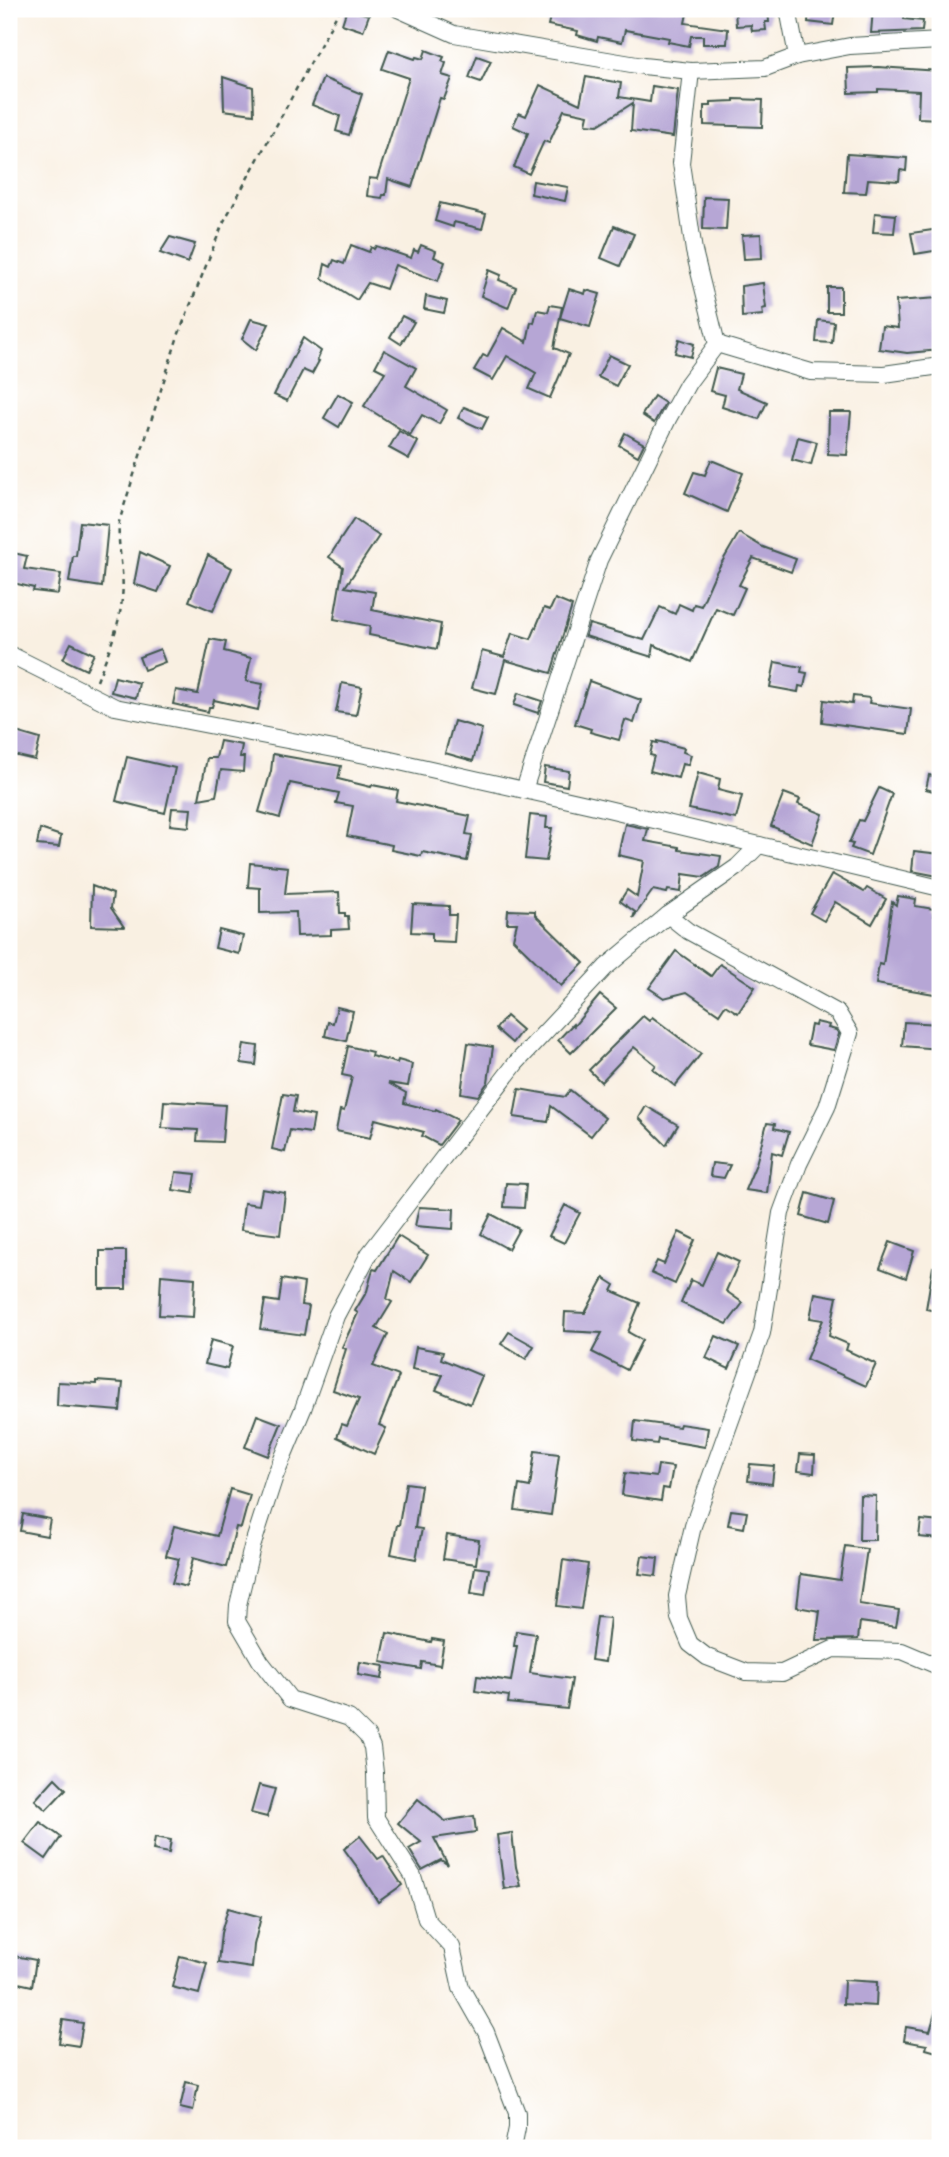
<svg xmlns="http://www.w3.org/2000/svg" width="949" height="2157" font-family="Caveat,sans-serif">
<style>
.building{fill:#b6a6d5}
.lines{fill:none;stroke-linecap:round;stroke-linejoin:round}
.minor-casing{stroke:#40584e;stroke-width:18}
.path{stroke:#40584e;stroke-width:2.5;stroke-dasharray:5 5;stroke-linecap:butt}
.minor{stroke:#fff;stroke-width:16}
</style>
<rect width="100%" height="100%" fill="#fff"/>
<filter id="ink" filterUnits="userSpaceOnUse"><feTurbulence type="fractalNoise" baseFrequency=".0143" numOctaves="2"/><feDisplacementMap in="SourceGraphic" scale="14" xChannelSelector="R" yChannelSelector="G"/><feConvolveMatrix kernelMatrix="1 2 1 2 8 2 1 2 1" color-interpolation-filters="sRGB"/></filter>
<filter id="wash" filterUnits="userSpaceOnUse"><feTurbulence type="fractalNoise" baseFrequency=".00686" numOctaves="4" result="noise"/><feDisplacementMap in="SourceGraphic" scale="28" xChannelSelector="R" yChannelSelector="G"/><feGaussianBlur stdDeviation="1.57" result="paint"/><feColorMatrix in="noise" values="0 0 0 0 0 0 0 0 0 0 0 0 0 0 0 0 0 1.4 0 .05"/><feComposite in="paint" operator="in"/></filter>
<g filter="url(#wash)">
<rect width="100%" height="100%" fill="#f9f0e2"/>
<g id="blocks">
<g class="building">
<polygon points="347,9 369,15 363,31 342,24"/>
<polygon points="552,9 688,9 685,23 728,29 727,44 703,44 703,36 691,36 689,46 668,42 669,38 625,30 622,42 598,37 597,41 577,35 578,31 548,25"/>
<polygon points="735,9 768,9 769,22 765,22 766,30 752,31 751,25 736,26"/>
<polygon points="809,9 835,11 833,25 808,22"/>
<polygon points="873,9 905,9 904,19 923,21 922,31 871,33"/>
<polygon points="389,50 415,59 416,57 423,59 426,50 444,57 442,61 446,63 442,75 452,78 444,99 440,98 412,187 388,179 386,195 383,195 382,198 367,196 369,178 377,179 409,78 382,69"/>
<polygon points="477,56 491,61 481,82 469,78"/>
<polygon points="878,67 940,71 940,119 918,118 919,91 878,89 878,92 849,93 848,68"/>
<polygon points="223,77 253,87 254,114 224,110"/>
<polygon points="586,77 621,83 619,97 650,102 652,86 678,90 673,137 631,131 633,103 598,125 586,124 588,115 564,110 549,143 544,141 529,174 514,167 528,133 513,126 519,113 526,116 540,85 580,104"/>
<polygon points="323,78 362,94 349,135 336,131 340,116 312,105"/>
<polygon points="734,99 763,100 762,127 704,125 704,106 711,106 711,102 734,101"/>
<polygon points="847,154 907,158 906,171 900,170 899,181 868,179 866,193 844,192"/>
<polygon points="533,181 568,187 565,201 531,194"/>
<polygon points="704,197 728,198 726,230 703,229"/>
<polygon points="440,203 486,214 482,229 454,222 453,227 435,221"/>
<polygon points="875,213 896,215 894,233 873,232"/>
<polygon points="614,226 634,234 620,266 601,258"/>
<polygon points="940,229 940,250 915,254 911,233"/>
<polygon points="761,234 762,258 744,259 742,235"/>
<polygon points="170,237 195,244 188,263 160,253"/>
<polygon points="351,245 369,252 371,247 374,249 376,246 411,258 414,250 418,252 421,245 436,251 434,257 445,262 438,281 395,265 386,289 368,283 357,300 322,278 325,264 331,267 334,260 344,264"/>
<polygon points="489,270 501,275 499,280 516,287 508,308 481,296"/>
<polygon points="763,283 766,308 762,309 763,315 742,317 741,286"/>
<rect x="827" y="287" width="14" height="25"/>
<polygon points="569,289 585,294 586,290 600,294 590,327 560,318"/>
<polygon points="426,296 447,301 444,313 424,309"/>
<polygon points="938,298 940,350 907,353 879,349 882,326 898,328 896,301"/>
<polygon points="550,305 562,307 554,348 569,354 550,398 529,389 536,373 507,356 493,380 474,370 483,355 487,357 503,328 527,342 531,322 534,323 537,310 548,312"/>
<polygon points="402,316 414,322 401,344 390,337"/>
<polygon points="251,319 269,324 256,350 242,339"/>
<polygon points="818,320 834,322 832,343 816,342"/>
<polygon points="303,338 321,351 317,360 319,361 312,374 303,370 287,401 274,395"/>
<polygon points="679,339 694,344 691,357 675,353"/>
<polygon points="384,350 416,368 406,386 447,410 439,424 422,415 410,435 364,406 385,372 375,367"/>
<polygon points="609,355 628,364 616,386 598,377"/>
<polygon points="716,368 741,374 737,389 767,402 759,419 722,407 725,395 710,391"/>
<polygon points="338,394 353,402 339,427 324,418"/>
<polygon points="654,396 665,403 654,423 642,415"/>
<polygon points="464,407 488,417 482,429 458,418"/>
<polygon points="829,412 851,412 847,455 828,454"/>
<polygon points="399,431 418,442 409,459 389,448"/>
<polygon points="625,433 644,444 638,456 619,445"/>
<polygon points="798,437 817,442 811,465 792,460"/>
<polygon points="711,460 743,473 727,512 685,493 694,472 705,475"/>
<polygon points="354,519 379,536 345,587 375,592 372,610 441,624 437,649 369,635 370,626 334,619 343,567 329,557"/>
<polygon points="80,522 108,525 102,587 69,582 73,556 76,556"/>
<polygon points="739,533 763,547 796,559 791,572 753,558 739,585 745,588 733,615 716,608 692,662 654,645 652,657 585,636 589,624 644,640 660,607 675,614 679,604 692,610 694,604 701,606 715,574"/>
<polygon points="9,552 27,556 24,569 61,574 58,594 33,591 34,588 9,582"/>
<polygon points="140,552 170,566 158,592 134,584"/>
<polygon points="208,555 232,568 213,611 189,601"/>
<polygon points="555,599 572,606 551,673 505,660 496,694 472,688 482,651 504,657 512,633 531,639 544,608 550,610"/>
<polygon points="210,639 226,642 224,651 251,658 246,681 263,684 258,710 214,700 212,707 209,707 208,712 173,704 176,690 198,694"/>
<polygon points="71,643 94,654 86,670 63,659"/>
<polygon points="160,649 165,662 144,670 139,657"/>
<polygon points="775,662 802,667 801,672 807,673 804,687 799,686 798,692 770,687"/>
<polygon points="115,677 139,683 136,698 111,692"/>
<polygon points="589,681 641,700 634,723 625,720 619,740 590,732 591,729 575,724"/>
<polygon points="342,683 362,687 356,715 336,712"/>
<polygon points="518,693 542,701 538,713 514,705"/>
<polygon points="853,696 870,698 869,703 911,709 908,734 822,722 824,700 852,704"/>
<polygon points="454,721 482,729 473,761 445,753"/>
<polygon points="9,730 40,739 35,760 9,754"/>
<polygon points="220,741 242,745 240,757 244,757 243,772 221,770 216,796 199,799 207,758 216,758"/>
<polygon points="657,741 684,748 683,752 691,755 688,765 682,764 678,778 650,771 654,756 650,755 653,742 657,743"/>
<polygon points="273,754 341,766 338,779 371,787 372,785 398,790 396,801 470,816 466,834 472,835 467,861 422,852 421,856 391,850 392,845 347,836 353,806 336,803 339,793 290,783 280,818 259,812 271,771"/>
<polygon points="127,757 175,768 165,813 116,801"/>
<polygon points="545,767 569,771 567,786 543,782"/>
<polygon points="698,773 720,779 718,790 742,796 736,819 689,809"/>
<polygon points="929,775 940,778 940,793 926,789"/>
<polygon points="879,788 892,794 870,855 851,848 853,844 849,843 859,820 863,821"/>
<polygon points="784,793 800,799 798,804 823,814 812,844 771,826"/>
<polygon points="172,808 191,809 189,827 170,825"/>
<polygon points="530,815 547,817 546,828 552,828 546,861 525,859"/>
<polygon points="625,824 648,829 645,841 679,847 679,850 721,856 719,867 704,877 683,874 681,892 668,890 667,893 653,890 633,918 635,912 620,901 627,890 637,897 644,861 618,855"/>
<polygon points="40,829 61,836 59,847 37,845"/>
<polygon points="914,851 940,854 938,876 912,871"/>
<polygon points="250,863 288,867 285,894 339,892 340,913 345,913 345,916 348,916 349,929 331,930 331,935 297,936 296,912 260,913 260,888 248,887"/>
<polygon points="832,874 864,892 867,888 886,899 872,924 835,902 824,921 810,913"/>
<polygon points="92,886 113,894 111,908 124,927 91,926"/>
<polygon points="898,896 916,899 915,906 934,909 933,916 940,916 940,995 876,984 879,964 883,965 892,902 896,905"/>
<polygon points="413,904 449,906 449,915 456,915 454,942 432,941 432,933 411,932"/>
<polygon points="508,910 535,911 535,915 584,963 561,986 513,939 517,923 507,923"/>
<polygon points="219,930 243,936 239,954 215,948"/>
<polygon points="676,951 711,976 720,964 755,987 738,1013 725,1005 719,1014 687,992 664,998 649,988"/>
<polygon points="600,995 616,1008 571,1053 558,1040 573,1024 574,1026"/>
<polygon points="337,1007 353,1011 346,1041 325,1036 328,1022 333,1023"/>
<polygon points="506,1016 522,1030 512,1043 496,1029"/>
<polygon points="643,1016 649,1021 652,1017 701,1054 675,1086 653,1069 656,1065 634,1047 601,1082 589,1070"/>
<polygon points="816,1022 829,1025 828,1028 836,1030 839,1034 834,1050 807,1045 811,1025 815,1026"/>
<polygon points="904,1022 940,1024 940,1049 902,1046"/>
<polygon points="468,1043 493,1047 488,1082 478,1096 461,1093"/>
<polygon points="244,1044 258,1046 256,1065 241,1063"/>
<polygon points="348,1046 372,1052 371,1056 397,1063 398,1060 412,1064 408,1086 388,1083 406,1093 404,1103 435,1111 436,1109 458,1120 439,1145 422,1136 424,1132 375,1119 370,1138 336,1131 340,1110 344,1111 352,1077 342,1075"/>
<polygon points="519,1089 565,1097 570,1090 605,1118 591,1136 551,1106 548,1122 514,1117"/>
<polygon points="283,1094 296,1096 293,1112 314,1116 311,1133 290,1130 285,1152 272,1149"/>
<polygon points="164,1101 225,1105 222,1142 197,1141 198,1130 162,1128"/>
<polygon points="646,1106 678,1125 666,1145 639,1118"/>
<polygon points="767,1123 775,1124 774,1128 789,1132 782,1155 772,1152 767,1193 745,1190 756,1164"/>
<polygon points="712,1163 730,1165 724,1178 710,1176"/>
<polygon points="176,1172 196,1174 193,1193 173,1190"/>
<polygon points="506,1183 526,1184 524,1208 504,1207"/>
<polygon points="262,1189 285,1193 280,1235 241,1230 244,1203 259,1205"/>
<polygon points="807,1193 834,1201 828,1224 801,1216"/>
<polygon points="565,1205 580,1213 564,1243 549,1236"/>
<polygon points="419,1207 454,1209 453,1229 415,1226"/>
<polygon points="491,1214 519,1229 508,1249 481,1234"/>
<polygon points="679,1232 695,1240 675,1284 651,1273 657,1261 664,1264"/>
<polygon points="398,1236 428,1255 411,1282 394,1271 387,1299 392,1302 376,1328 388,1334 373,1366 399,1376 379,1425 386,1428 374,1454 337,1437 342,1424 347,1426 359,1399 333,1390 346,1349 342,1347 358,1313 355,1311 367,1291 373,1269 377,1270"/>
<polygon points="890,1242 914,1251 906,1278 880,1268"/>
<rect x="100" y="1251" width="26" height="38"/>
<polygon points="717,1252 739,1262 726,1291 743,1303 727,1324 681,1303 691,1280 702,1285"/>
<polygon points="933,1267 940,1268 940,1312 926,1309"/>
<polygon points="161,1275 195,1278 193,1317 159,1315"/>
<polygon points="604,1278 615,1285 612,1291 640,1303 628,1332 642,1340 627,1370 592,1352 602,1333 564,1331 565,1312 585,1313"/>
<polygon points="282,1279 304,1283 301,1305 309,1306 304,1335 260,1329 265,1300 279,1302"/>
<polygon points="815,1293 837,1297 829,1336 848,1344 846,1350 876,1364 866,1386 806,1359 823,1320 810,1318"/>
<polygon points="509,1332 534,1346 526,1359 501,1344"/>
<polygon points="716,1336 739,1346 729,1369 706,1358"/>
<polygon points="211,1340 233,1346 227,1369 205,1364"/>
<polygon points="416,1347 443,1352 441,1359 482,1376 470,1404 436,1390 443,1375 412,1369"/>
<polygon points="96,1381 123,1383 120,1411 57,1406 58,1382 96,1384"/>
<polygon points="257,1415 281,1424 268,1456 245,1447"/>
<polygon points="635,1421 679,1427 680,1424 708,1428 705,1447 658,1439 657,1444 633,1441"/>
<polygon points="535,1451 559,1454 551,1515 515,1510 519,1485 530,1487"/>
<polygon points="800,1454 815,1455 814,1473 798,1471"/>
<polygon points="750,1464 774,1466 772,1484 748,1481"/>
<polygon points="658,1465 673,1467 669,1489 663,1488 661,1501 622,1495 625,1473 656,1477"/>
<polygon points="406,1483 421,1485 415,1528 422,1529 416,1559 391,1554 397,1525 399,1525"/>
<polygon points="230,1489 250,1495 241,1528 236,1527 226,1567 193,1558 186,1587 172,1583 179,1559 166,1556 174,1526 217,1536"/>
<polygon points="860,1495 876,1496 875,1540 859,1540"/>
<polygon points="731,1510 747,1512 744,1528 728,1525"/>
<polygon points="23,1514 50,1519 47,1536 20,1531"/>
<polygon points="921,1520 940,1522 940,1539 919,1537"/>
<polygon points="447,1535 479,1540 476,1564 443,1559"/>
<polygon points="845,1546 867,1549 859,1604 899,1610 896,1627 860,1622 858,1639 816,1640 820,1611 797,1607 801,1574 840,1580"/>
<polygon points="642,1556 658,1558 656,1576 639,1574"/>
<polygon points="563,1560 588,1564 581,1609 557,1606"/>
<polygon points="475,1567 489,1569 485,1595 471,1593"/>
<polygon points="597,1617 610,1618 605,1662 591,1660"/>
<polygon points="516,1631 536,1634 530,1673 572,1679 567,1709 508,1703 509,1696 475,1691 477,1676 511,1681 517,1646 514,1646"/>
<polygon points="387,1633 431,1642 432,1639 444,1641 440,1665 422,1662 421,1669 381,1662"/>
<polygon points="360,1662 384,1666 382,1679 358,1675"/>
<polygon points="55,1778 66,1789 46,1810 35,1800"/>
<polygon points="259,1785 275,1789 267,1817 251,1813"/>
<polygon points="418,1799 445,1821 474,1816 476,1832 434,1838 448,1865 441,1860 422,1870 409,1849 421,1842 398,1823"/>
<polygon points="40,1822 61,1837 46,1859 24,1843"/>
<polygon points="512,1833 516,1867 521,1886 504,1889 497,1835"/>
<polygon points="360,1836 378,1859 383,1856 402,1885 378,1902 359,1872 360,1871 344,1849"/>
<polygon points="155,1837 171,1840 169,1853 153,1850"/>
<polygon points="228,1908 261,1917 254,1945 252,1968 218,1963 221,1933"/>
<polygon points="9,1955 36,1960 32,1986 9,1981"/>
<polygon points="180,1956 207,1963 199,1994 172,1987"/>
<polygon points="844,1980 877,1982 876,2006 843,2004"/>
<polygon points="936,2010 940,2011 940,2053 926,2049 927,2045 904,2041 906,2027 930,2031"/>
<polygon points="63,2020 83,2023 79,2046 59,2043"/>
<polygon points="186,2082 198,2085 193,2111 180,2108"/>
</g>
</g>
</g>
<g filter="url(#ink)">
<use href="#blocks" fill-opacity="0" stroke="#40584e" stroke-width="2"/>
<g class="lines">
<defs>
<g id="minor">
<polyline points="398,9 454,34 643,66 691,71 765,68 797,56 850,46 940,41"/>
<polyline points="788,9 797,56"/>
<polyline points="717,344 811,372 884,374 940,366"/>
<polyline points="9,654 115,707 386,759 591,805 940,888"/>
<polyline points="524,790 599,560 669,417 688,383 717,344 694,251 681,163 691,71"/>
<polyline points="668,915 688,931 838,1013 850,1033 827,1107 799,1164 781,1213 762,1333 693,1526 677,1596 679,1618 690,1644 707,1657 746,1672 782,1673 833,1649 902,1651 940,1667"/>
<polyline points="513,2148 517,2128 517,2113 486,2032 461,1988 452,1947 426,1919 413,1876 376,1818 375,1773 372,1747 367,1736 349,1718 290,1699 261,1662 237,1621 238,1605 252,1547 275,1476 303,1409 336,1316 369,1254 516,1063 606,967 668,915 737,867 759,845"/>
</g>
</defs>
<use href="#minor" class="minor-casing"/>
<path class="path" d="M 97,681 C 107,655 120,626 122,598 C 125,573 117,548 119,522 L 178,336 L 223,223 L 340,9"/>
<use href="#minor" class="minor"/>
</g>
</g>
<rect width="949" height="2157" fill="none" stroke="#fff" stroke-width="35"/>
</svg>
